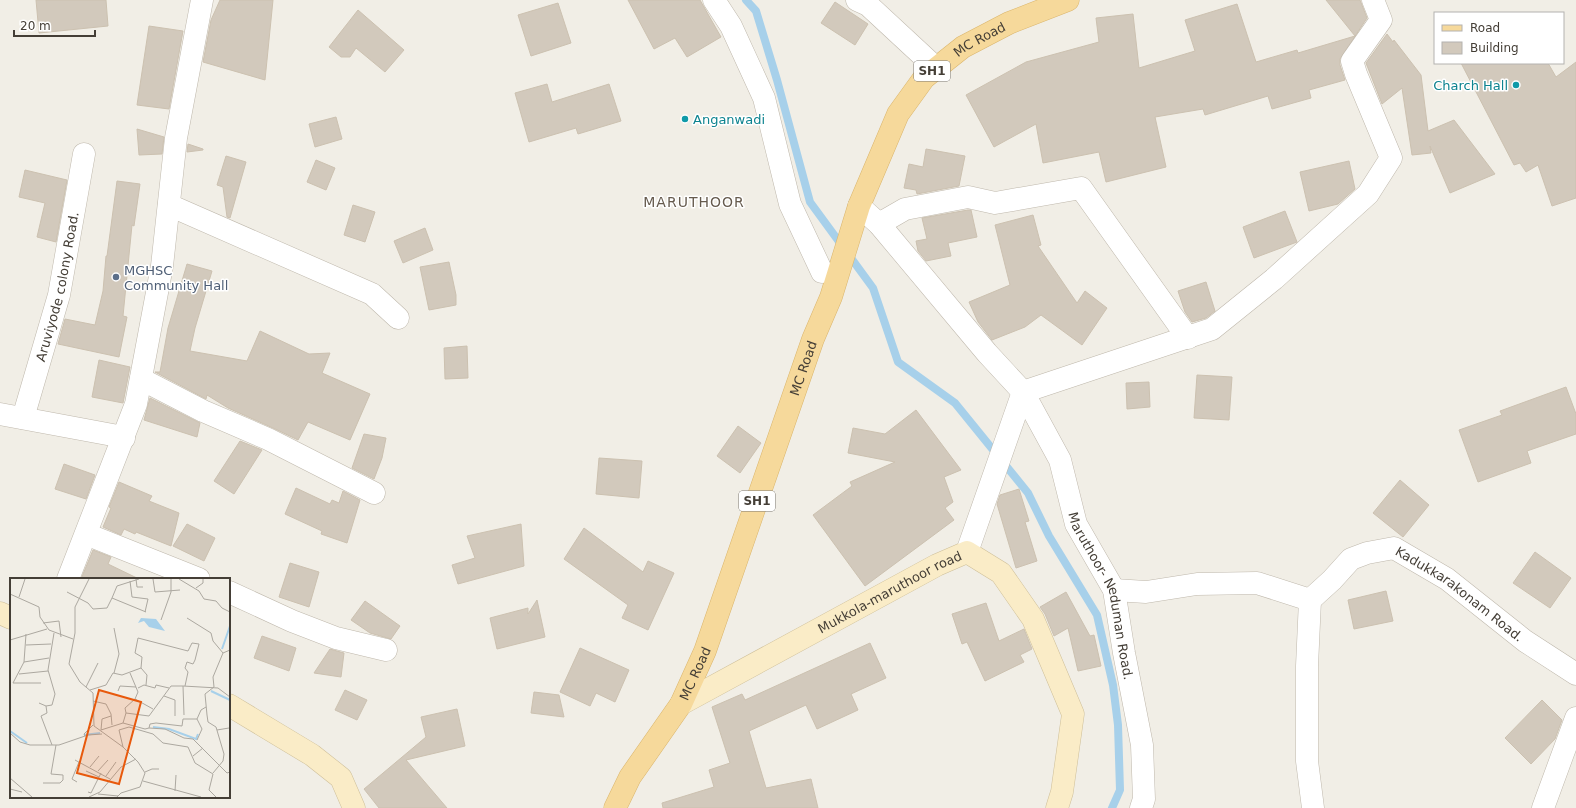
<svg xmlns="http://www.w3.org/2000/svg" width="1576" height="808" font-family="'DejaVu Sans',sans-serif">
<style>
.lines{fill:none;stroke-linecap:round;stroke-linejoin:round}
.stream{stroke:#a7d0ea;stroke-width:8}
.building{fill:#d2c9bc;stroke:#ccc1b0}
.street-casing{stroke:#bfb8ac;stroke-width:23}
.secondary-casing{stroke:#cebf99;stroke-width:23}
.primary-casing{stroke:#dab56c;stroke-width:23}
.street{stroke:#fff;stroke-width:22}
.secondary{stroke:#faecc7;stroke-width:22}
.primary{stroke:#f6d99b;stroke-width:22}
.culture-dot{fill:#0f9aa8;stroke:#fff;stroke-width:1.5}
.service-dot{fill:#5c6f8a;stroke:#fff;stroke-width:1.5}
.labels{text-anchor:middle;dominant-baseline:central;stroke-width:3;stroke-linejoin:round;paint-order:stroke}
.shield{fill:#fff;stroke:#7c7872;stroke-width:1}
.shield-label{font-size:12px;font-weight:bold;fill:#443e36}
.street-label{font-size:13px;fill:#443e36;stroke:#fff}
.culture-label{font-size:13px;fill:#0d838f;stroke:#fff;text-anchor:end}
.service-label{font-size:13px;fill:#4e5e75;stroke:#fff;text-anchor:start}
.neighbourhood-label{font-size:14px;letter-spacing:1px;fill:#665b4e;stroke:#fff}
.inset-river{fill:none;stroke:#a7d0ea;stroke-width:2}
.inset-road{fill:none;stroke:#aca8a0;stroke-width:1}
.view{fill:#e8590c;fill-opacity:0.15;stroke:#e8590c;stroke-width:2}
.inset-edge{fill:none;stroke:#443e36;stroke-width:2}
</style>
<rect width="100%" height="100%" fill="#f1eee6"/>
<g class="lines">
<polyline class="stream" points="746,0 756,11 777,80 810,202 873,288 898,362 955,403 1028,493 1049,536 1097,615 1113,685 1118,725 1120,790 1112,808"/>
</g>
<g class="building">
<polygon points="36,0 106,0 108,26 39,33"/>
<polygon points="220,0 273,0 265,80 203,62 211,20"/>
<polygon points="628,0 700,0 721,37 687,57 675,38 654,49"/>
<polygon points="1326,0 1360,0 1367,18 1340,59 1340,65 1345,80 1309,90 1311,98 1272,109 1268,96 1205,115 1203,109 1155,117 1166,167 1106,182 1099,152 1043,163 1036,124 994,147 966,95 1026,62 1099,42 1096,18 1133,14 1139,68 1195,51 1185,20 1237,4 1256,62 1297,50 1298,53 1355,36"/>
<polygon points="835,2 868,24 855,45 821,23"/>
<polygon points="558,3 571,43 531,56 518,15"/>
<polygon points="358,10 404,50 385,72 356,48 350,57 341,57 329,47"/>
<polygon points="149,26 183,31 169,109 137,105"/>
<polygon points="1387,34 1393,42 1394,40 1421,75 1428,131 1454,120 1495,174 1450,193 1430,146 1431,153 1412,155 1402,88 1382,104 1366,63"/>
<polygon points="1576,62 1576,198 1552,206 1538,165 1526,172 1520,163 1514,165 1461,63 1548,63 1556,77"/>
<polygon points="547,84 552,102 609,84 621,121 578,134 576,128 529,142 515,93"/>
<polygon points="336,117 342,139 315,147 309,124"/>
<polygon points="137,129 164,137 162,154 139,155"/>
<polygon points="188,144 203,149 203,150 187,152"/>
<polygon points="926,149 965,156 959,186 917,194 916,190 904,188 909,164 923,167"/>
<polygon points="226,156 246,162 230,218 227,217 223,187 217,185"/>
<polygon points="316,160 335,168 326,190 307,182"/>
<polygon points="1349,161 1355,189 1338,204 1309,211 1300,172"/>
<polygon points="25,170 67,180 56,242 37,237 45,203 19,197"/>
<polygon points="117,181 140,184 134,226 132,225 123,316 127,317 119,357 58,344 65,319 95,325 103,291 106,256 107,256"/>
<polygon points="353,205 375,212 365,242 344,235"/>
<polygon points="968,210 971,210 977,237 948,243 951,256 926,261 918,251 916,241 927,239 922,218"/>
<polygon points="1285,211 1297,242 1254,258 1243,227"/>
<polygon points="1033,215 1041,245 1038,246 1077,303 1085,291 1107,308 1082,345 1041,315 1025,327 992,340 978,322 969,302 1010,285 995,225"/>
<polygon points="425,228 433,250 403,263 394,241"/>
<polygon points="449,262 456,295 456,305 429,310 420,267"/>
<polygon points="187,264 212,271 195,328 190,351 247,361 260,331 309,354 330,353 322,373 370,394 350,440 308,422 298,440 273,428 228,408 207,395 206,399 155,372 160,372 168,328"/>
<polygon points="1206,282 1215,311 1206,318 1192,322 1185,312 1178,291"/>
<polygon points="467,346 468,378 445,379 444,348"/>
<polygon points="99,360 130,367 123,403 92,397"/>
<polygon points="1197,375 1232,377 1229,420 1194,418"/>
<polygon points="1149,382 1150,407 1127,409 1126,383"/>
<polygon points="1566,387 1576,414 1576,434 1527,451 1531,463 1478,482 1459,430 1502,415 1500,411"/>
<polygon points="150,398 200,423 197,437 144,420"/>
<polygon points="916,410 961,470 944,477 953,502 945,508 954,520 865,586 813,515 852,486 850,482 895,462 848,453 853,428 885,434"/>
<polygon points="738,426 761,443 740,473 717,456"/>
<polygon points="364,434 386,438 382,458 374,479 352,468"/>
<polygon points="240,441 262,450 234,494 214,481"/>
<polygon points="599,458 642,461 639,498 596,494"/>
<polygon points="64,464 95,475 86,499 55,489"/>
<polygon points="1400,480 1429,505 1403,537 1373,513"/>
<polygon points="119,482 152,496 149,501 179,513 171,546 136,532 135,534 124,529 121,535 103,527 111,508 109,507"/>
<polygon points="296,488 330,504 332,500 339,503 343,491 360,500 347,543 321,534 322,531 285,514"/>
<polygon points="1019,489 1029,521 1025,522 1037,561 1016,568 997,504 1000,495"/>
<polygon points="187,524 215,538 204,561 173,546"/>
<polygon points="521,524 524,566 458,584 452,565 475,558 467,536"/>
<polygon points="584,528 643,572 648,561 674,573 648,630 622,618 628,605 564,559"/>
<polygon points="93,550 111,557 108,564 139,579 81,579"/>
<polygon points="1535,552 1571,578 1550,608 1513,583"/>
<polygon points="290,563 319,572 309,607 279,597"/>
<polygon points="1386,591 1393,621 1354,629 1348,600"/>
<polygon points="1066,592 1090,636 1094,635 1101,666 1078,671 1068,628 1054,636 1045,614 1040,607"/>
<polygon points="537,600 545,637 497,649 490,618 528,608 528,614"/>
<polygon points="365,601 400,626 391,639 370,633 351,620"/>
<polygon points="986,603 999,641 1024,629 1032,649 1020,655 1024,662 985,681 967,642 962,644 952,614"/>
<polygon points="262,636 296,648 289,671 254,658"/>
<polygon points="870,643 886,678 851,694 858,710 817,729 806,705 749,731 766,788 811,779 818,808 663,808 662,803 714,787 709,770 730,763 712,707 742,694 745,700"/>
<polygon points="580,648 629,670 615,702 596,693 590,706 560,692"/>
<polygon points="330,649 344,653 341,677 314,673"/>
<polygon points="345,690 367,700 357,720 335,710"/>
<polygon points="534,692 559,695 564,717 531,713"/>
<polygon points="1542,700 1562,720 1555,739 1531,764 1505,738"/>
<polygon points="457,709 465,746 406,760 447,808 379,808 364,789 426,737 421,717"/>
</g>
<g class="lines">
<defs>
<g id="street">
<polyline points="714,0 731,26 764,98 790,204 822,272"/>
<polyline points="857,0 868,5 936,68"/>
<polyline points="169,205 372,294 398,318"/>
<path id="s1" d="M 859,206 L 879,224 L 987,353 L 1023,392 L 1060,460 L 1076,524 L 1114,590 L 1124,653 L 1142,745 L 1144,799 L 1141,808"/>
<polyline points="879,224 905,209 968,197 995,203 1081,188 1188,338"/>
<polyline points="141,379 203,411 268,439 374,493"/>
<polyline points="1023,392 1212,329 1274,279 1368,194 1391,158 1356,74 1352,61 1381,20 1373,0"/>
<polyline points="0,414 118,436 124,438"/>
<path id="s2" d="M 23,418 L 59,295 L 84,154"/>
<polyline points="86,534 199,579"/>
<polyline points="967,552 1023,392"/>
<polyline points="68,579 136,404 162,266 176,138 202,0"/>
<path id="s3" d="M 1114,590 L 1146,592 L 1197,584 L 1257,583 L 1310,600 L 1332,580 L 1351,559 L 1367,553 L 1394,548 L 1447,579 L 1525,641 L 1576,674"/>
<polyline points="229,592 292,621 336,638 386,650"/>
<polyline points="1310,600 1307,666 1307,761 1313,808"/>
<polyline points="1543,808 1576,718"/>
</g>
<g id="secondary">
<polyline points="0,613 11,618"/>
<path id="s4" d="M 681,704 L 937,565 L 967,552 L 1001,573 L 1033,619 L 1073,714 L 1062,792 L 1057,808"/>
<polyline points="229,705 312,755 341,778 354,808"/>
</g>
<g id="primary">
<path id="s5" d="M 615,808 L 630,777 L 681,704 L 705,651 L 813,339 L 831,297 L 859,206 L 898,114 L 924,78 L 963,47 L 1009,23 L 1068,0"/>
</g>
</defs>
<use href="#street" class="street-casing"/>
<use href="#secondary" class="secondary-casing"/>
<use href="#primary" class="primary-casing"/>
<use href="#street" class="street"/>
<use href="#secondary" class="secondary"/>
<use href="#primary" class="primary"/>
</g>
<g class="culture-dot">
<circle cx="1516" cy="85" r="4"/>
<circle cx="685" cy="119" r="4"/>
</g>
<circle class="service-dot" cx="116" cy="277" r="4"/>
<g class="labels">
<g class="shield">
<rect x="914" y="61" width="36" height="20" rx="3"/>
<rect x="739" y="491" width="36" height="20" rx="3"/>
</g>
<g class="shield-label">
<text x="932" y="71">SH1</text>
<text x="757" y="501">SH1</text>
</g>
<g class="street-label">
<text stroke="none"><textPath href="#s5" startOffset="865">MC Road</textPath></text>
<text stroke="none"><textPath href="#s2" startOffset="136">Aruviyode colony Road.</textPath></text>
<text stroke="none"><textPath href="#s5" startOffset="481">MC Road</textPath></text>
<text stroke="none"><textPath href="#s4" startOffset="237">Mukkola-maruthoor road</textPath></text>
<text stroke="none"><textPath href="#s3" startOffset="382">Kadukkarakonam Road.</textPath></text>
<text stroke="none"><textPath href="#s1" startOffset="469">Maruthoor- Neduman Road.</textPath></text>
<text stroke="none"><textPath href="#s5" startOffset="157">MC Road</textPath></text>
</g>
<g class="culture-label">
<text x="1508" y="85">Charch Hall</text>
<text x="693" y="119" text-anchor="start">Anganwadi</text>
</g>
<g class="service-label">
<text x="124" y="270">MGHSC<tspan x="124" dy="15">Community Hall</tspan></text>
</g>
<g class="neighbourhood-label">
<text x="694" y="202">MARUTHOOR</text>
</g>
</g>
<g transform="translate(10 578)">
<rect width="220" height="220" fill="#f1eee6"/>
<path d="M 131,40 L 146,41 L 155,53 L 139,49 L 134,43 L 128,45 Z" fill="#a7d0ea"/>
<path class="inset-river" d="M 212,71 L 220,48M 201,113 L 220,122M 143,149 L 159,151 L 186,161 L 188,156M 0,153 L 17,165M 74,157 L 90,155"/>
<path class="inset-road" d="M 79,1 L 65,29 L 65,55 L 59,86 L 70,104 L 83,115 L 84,148 L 113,169 L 128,184 L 135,195 L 130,209 L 111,215 L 107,219M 126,1 L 127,9 L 133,9M 143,1 L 145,14 L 170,12M 169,1 L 189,13 L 194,21 L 206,23 L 212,30 L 220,34M 120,3 L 122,19 L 138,21 L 135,34M 186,10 L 193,5 L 193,1M 57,14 L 78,25 L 83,31 L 97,30 L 102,20 L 136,34M 0,16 L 29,29 L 30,39 L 39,52 L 63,61M 9,19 L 15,1M 102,20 L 107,8 L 129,1M 177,40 L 201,55 L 203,63 L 213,75M 151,42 L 161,14 L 161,1M 33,45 L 49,43 L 51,59M 104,50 L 109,76 L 104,95M 16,56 L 14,84 L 3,105 L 31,105M 0,62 L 37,51M 16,67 L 41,66M 14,84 L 39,80M 131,90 L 137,97 L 136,107M 9,96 L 38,93M 76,109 L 88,85M 204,109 L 203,99 L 213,75 L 220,72M 128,110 L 134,107 L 145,110 L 146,107 L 159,110M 80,112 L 96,107 L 103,95 L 112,97 L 131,90 L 132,79 L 125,75 L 128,60 L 178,73 L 182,65 L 189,66 L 185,82 L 183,86 L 177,84 L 175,90 L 178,94 L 175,108M 108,113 L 110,108 L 126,109M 154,118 L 165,122 L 165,138M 125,121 L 143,131M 83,123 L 96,126 L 101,136 L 102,147M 29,125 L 36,128 L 37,135 L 31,138 L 42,167M 36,128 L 42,127 L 45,116 L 38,92 L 44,55M 116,135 L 139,138 L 161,108 L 173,108M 174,137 L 173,108 L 208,110 L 220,119M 113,145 L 116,135 L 115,130 L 125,121 L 128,114 L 120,95M 139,150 L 155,151 L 174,160 L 183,161 L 217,195 L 220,194M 91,152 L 113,145 L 135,151 L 139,150 L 140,146 L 146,145 L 172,148 L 173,141 L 187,141 L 191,132 L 196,129M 91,152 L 92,141 L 101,138M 207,152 L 219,150M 0,155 L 10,164 L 20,167 L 49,167 L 78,157 L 92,156M 75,158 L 74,156 L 83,147M 187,162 L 192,151 L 187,141M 113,169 L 109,152 L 119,149 L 143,156 L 153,165 L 178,169 L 185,185 L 203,196 L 199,212 L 206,219M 183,178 L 193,170M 65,182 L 100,201M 80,189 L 89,178M 76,193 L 89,199M 88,193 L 98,182M 135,194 L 142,191 L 149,191M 203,195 L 213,183 L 214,176 L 206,149 L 198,144 L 197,137 L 195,116 L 204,109M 96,198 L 106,184M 0,200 L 22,219M 133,203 L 191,219M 67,204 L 62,201 L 69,184M 33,205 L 50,205 L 53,202 L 53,197 L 41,196 L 46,167M 0,211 L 12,214M 165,213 L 166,197M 78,214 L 81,215 L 91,195M 88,216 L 108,218M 79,219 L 90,214 L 111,189 L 126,181"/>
<path class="view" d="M 89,112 L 131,124 L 109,206 L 67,195 Z"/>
<rect width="220" height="220" class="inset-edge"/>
</g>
<rect x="1434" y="12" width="130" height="52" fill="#ffffff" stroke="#b4b2af"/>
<rect x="1442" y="25" width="20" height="6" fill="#f6d99b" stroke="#b4b2af"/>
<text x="1470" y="32" font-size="12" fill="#443e36">Road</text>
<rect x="1442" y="42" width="20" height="12" fill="#d2c9bc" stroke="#b4b2af"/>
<text x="1470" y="52" font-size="12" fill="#443e36">Building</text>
<path d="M14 30v6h81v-6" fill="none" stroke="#443e36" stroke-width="2"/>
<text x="20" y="30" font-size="12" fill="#443e36" stroke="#ffffff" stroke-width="3" paint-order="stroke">20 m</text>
</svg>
